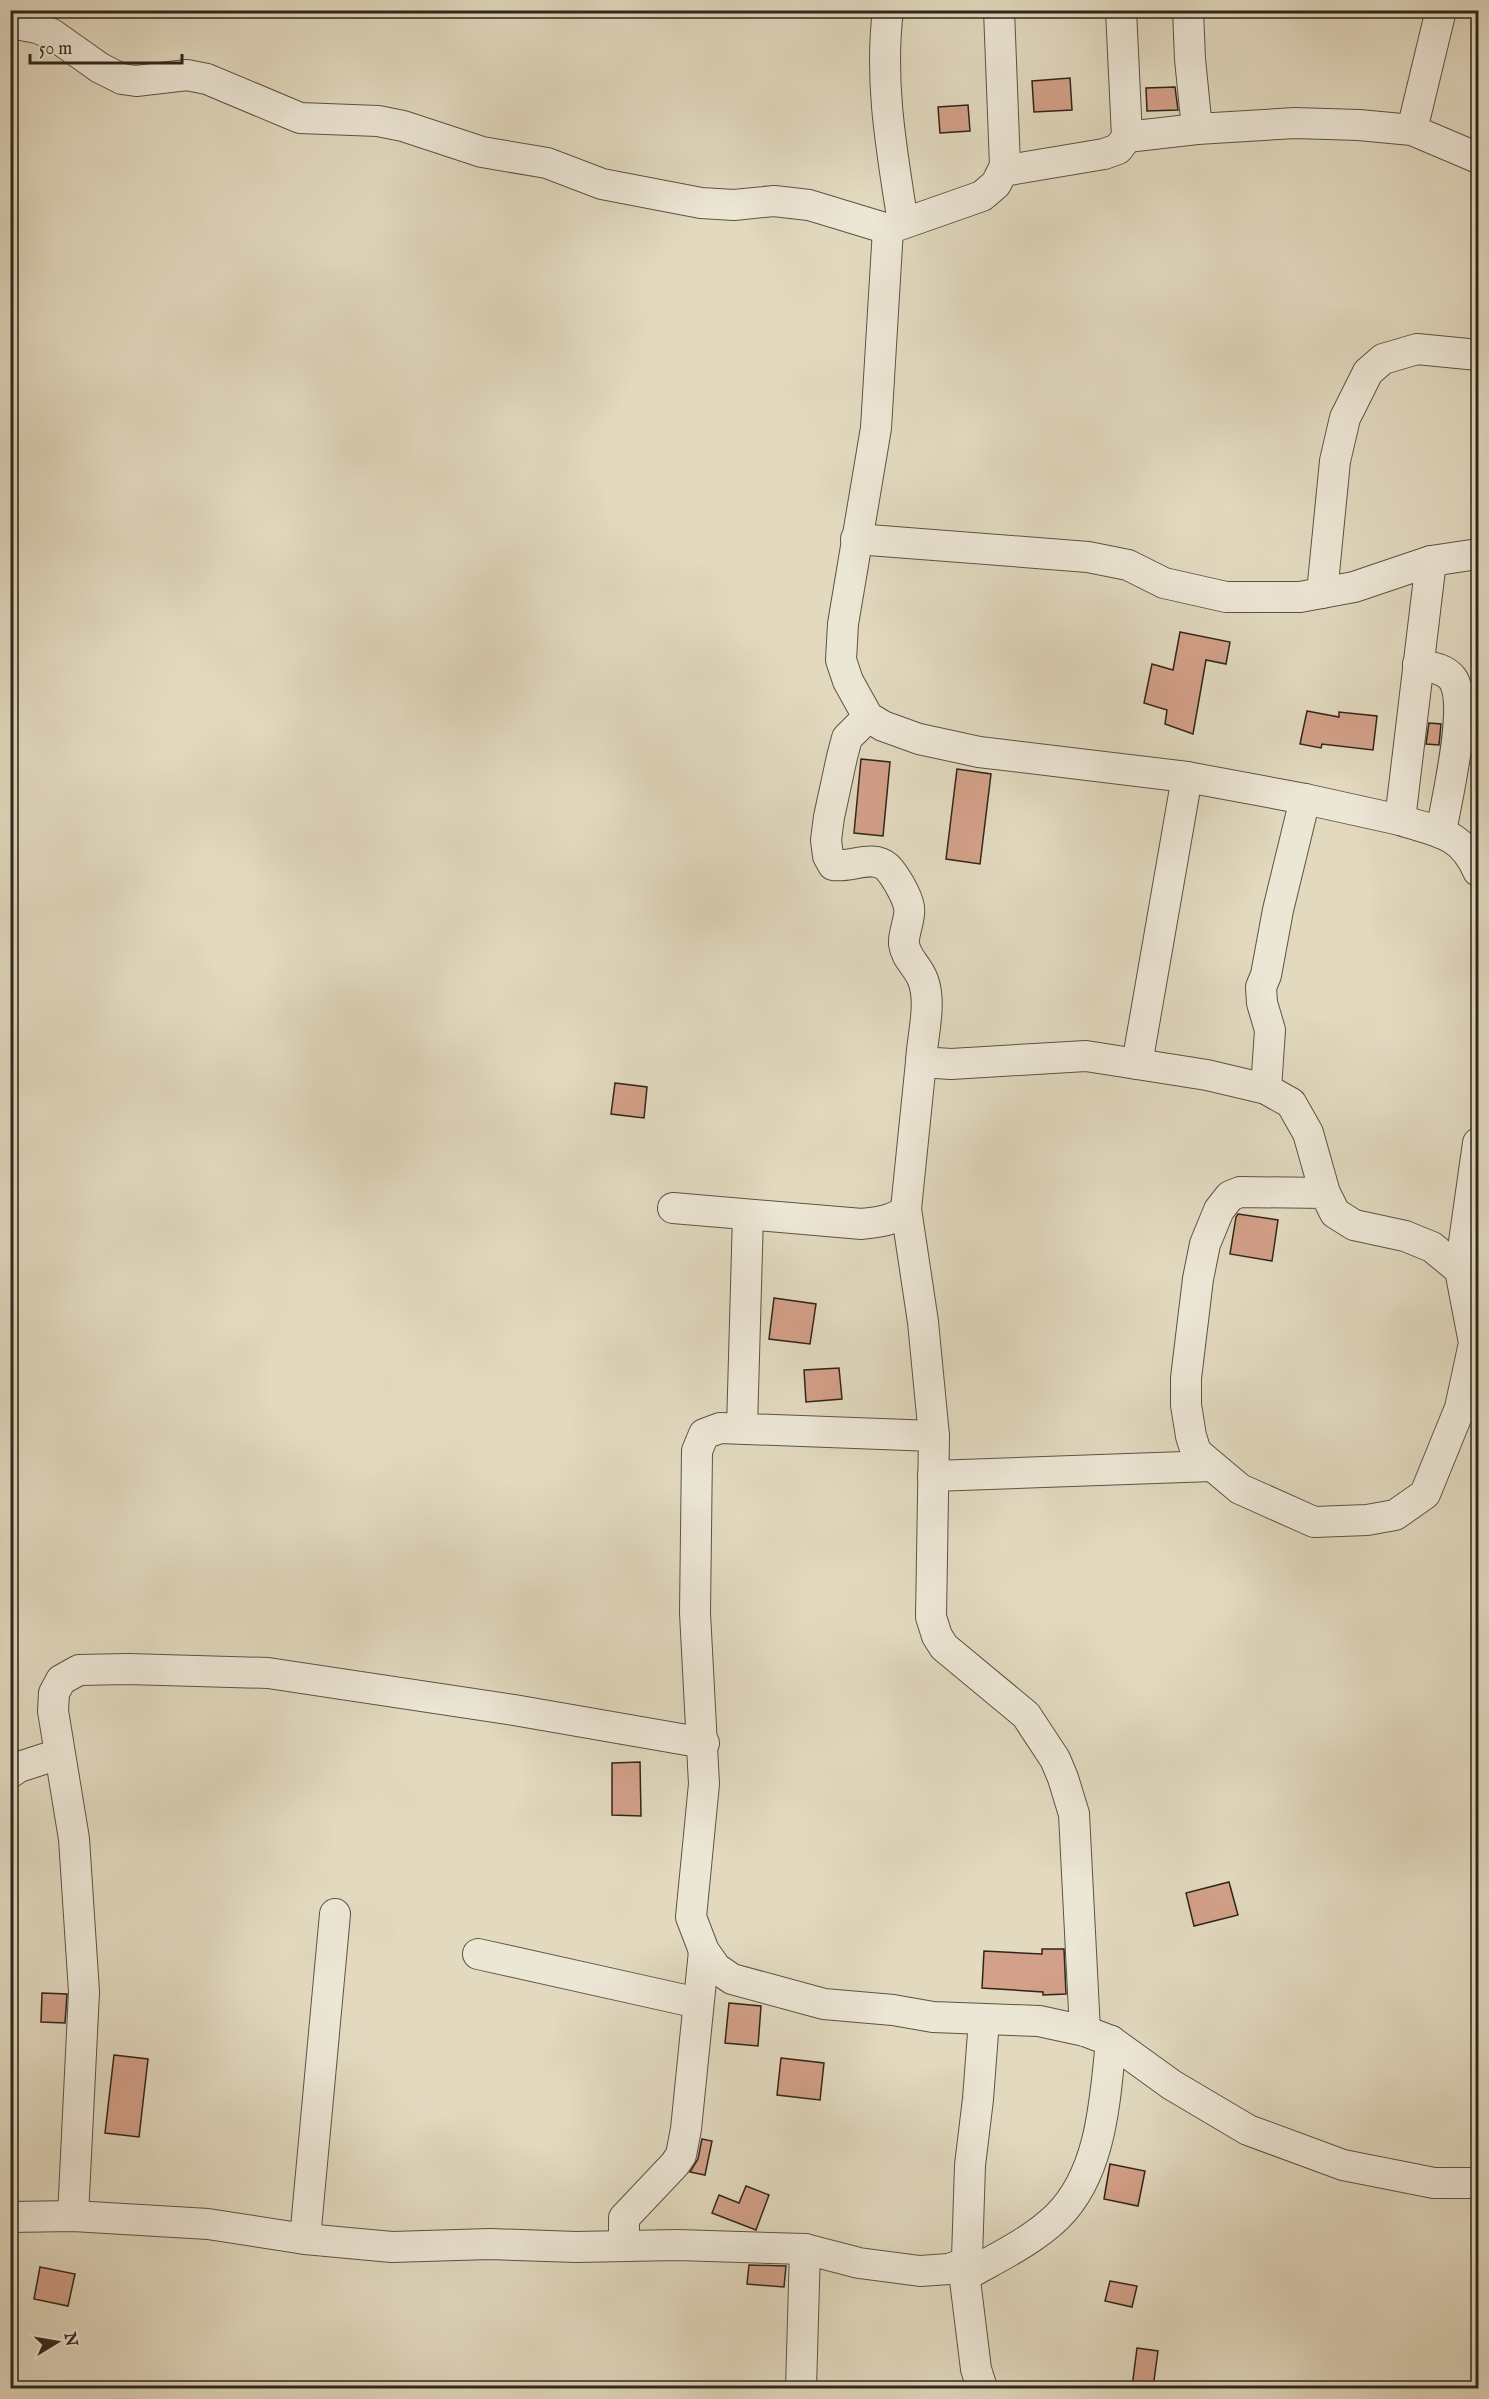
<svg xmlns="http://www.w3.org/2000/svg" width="1489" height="2399" font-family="'IM FELL English',serif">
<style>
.building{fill:#d3a089;stroke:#2f261a;stroke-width:1.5}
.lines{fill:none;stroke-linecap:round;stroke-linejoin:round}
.minor-casing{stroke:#5c5343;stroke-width:32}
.minor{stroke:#ece6d5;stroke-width:30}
</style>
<rect width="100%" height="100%" fill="#e2d9bf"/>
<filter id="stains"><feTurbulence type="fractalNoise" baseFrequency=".00333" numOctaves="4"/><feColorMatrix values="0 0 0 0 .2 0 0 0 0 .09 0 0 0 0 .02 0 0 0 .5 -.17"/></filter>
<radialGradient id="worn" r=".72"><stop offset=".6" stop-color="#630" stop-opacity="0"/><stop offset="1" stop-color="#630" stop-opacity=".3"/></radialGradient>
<g class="building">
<polygon points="1070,78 1072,110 1034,112 1032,81"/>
<polygon points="1175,87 1178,110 1147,111 1146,88"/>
<polygon points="968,105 970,131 940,133 938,107"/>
<polygon points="1180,632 1230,642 1226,664 1206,660 1193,734 1165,724 1167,710 1144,703 1152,664 1173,670"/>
<polygon points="1307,711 1339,717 1339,712 1377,716 1373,750 1322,744 1321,748 1300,744"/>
<polygon points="1429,723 1441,724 1439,745 1426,744"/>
<polygon points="861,759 890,762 883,836 854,833"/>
<polygon points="957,769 991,774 980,864 946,859"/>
<polygon points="615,1083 647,1087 644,1118 611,1114"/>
<polygon points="1238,1214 1278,1220 1272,1261 1230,1254 1236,1217"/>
<polygon points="774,1298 816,1304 810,1344 769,1339"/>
<polygon points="839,1368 842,1399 806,1402 804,1370"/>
<polygon points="640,1762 641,1816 612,1815 612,1763"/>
<polygon points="1229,1882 1238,1915 1194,1926 1186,1893"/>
<polygon points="1042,1949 1064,1949 1066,1994 1043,1995 1043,1992 982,1988 984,1951 1042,1954"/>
<polygon points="42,1993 67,1994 65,2023 41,2022"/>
<polygon points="729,2003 761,2006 758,2046 725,2043"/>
<polygon points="114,2055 148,2059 139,2137 105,2133"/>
<polygon points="781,2058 824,2063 820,2100 777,2095"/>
<polygon points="702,2139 712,2141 705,2175 690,2172 698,2159"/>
<polygon points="1110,2164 1145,2171 1138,2206 1104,2199"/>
<polygon points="746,2186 769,2195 756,2230 712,2213 719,2195 739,2203"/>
<polygon points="749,2265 786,2266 784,2287 747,2284"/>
<polygon points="40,2267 75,2274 68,2306 34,2299"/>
<polygon points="1110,2281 1137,2286 1132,2307 1105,2301"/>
<polygon points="1137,2348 1158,2351 1153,2388 1132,2387"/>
</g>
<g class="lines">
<defs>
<g id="minor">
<path d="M 888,10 C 879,83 892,152 903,223"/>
<polyline points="1121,10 1127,137 1197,129 1295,123 1359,125 1412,130 1478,158"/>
<polyline points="1188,10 1190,59 1197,129"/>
<polyline points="10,23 37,28 52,34 100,68 122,79 136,81 187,75 207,79 300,118 378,121 403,126 482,152 547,163 602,184 701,203 734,205 774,201 809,205 888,229 982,196 996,184 1005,166 999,10"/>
<polyline points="1412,130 1441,10"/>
<polyline points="1003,171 1104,154 1118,149 1127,137"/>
<polyline points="888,229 876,428 843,624 841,660 848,681 868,717 883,726 919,739 979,752 1187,777 1305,799"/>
<polyline points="856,539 1088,557 1128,565 1164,583 1226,597 1300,597 1354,587 1431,561 1478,554"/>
<polyline points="1322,593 1335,461 1345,418 1368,372 1383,359 1417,349 1478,355"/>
<path d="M 1418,664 C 1430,667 1444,668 1452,678 C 1471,703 1446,800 1441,833"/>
<path d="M 868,717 L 847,738 L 842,757 L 829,817 L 826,840 L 828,856 L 833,865 C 850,868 873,854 887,867 C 895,875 907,896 909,907 C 911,919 903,932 904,944 C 906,959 918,966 923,980 C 932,1004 922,1037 921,1062 L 951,1064 L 1086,1056 L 1207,1075 L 1266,1089 L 1291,1103 L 1308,1133 L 1325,1193 L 1335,1213 L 1354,1225 L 1405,1236 L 1432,1247 L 1460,1270 L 1474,1343 L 1460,1408 L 1425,1494 L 1395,1515 L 1367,1520 L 1314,1522 L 1240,1489 L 1196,1452 L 1191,1436 L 1186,1405 L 1186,1378 L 1198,1279 L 1205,1244 L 1219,1210 L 1230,1196 L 1240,1192 L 1325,1193"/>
<path d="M 1400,820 C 1437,832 1461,832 1478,871"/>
<polyline points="1137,1064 1187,777"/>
<polyline points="1266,1089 1270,1030 1262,1003 1261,987 1266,975 1278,910 1305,799 1400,820 1431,561"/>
<path d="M 673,1208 L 862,1224 C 877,1222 895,1221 906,1209 L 921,1062"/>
<polyline points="906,1209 923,1322 934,1436 931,1617 937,1636 944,1647 1026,1715 1055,1759 1063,1778 1074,1814 1085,2031"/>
<polyline points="1460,1270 1478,1143"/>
<polyline points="742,1428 748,1215"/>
<polyline points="934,1436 720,1428 704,1434 697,1451 695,1613 704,1784 691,1917 704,1951 716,1968 732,1979 824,2004 893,2010 933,2017 1039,2021 1085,2031 1111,2041 1172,2085 1248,2130 1343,2165 1434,2183 1478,2183"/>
<polyline points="933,1476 1212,1466"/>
<polyline points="10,1773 19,1767 59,1754"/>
<polyline points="478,1954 698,2003"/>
<polyline points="73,2216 84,1992 74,1839 53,1711 54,1693 61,1680 79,1670 128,1669 268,1673 514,1710 704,1743"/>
<polyline points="10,2217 73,2216 208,2224 305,2239 392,2247 490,2244 576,2247 677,2245 805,2249 859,2263 920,2271 949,2269 963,2264 967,2258 970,2165 978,2099 984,2020"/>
<polyline points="305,2239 335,1914"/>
<polyline points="624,2246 624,2218 675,2164 681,2155 686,2129 704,1951"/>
<polyline points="963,2264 976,2369 982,2388"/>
<path d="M 965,2276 C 996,2258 1031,2242 1057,2217 C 1102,2173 1105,2099 1111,2041"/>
<polyline points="801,2388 805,2249"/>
</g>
</defs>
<use href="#minor" class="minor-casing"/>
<use href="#minor" class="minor"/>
</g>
<rect width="1489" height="2399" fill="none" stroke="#e2d9bf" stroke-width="36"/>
<rect x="12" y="12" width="1465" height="2375" fill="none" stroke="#2f261a" stroke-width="3"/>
<rect x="18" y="18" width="1453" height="2363" fill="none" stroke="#2f261a" stroke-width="1.5"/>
<g transform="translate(57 2342) rotate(79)" stroke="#ece6d5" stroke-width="4.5" paint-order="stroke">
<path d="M0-4.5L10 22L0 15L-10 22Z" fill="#2f261a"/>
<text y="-9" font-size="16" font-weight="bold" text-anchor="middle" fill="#2f261a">N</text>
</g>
<path d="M30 54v9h152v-9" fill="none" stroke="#2f261a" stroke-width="3"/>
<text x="39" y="54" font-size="18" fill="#2f261a" stroke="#ece6d5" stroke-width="4.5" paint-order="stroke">50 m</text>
<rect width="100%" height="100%" filter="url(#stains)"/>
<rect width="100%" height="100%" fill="url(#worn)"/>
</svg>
